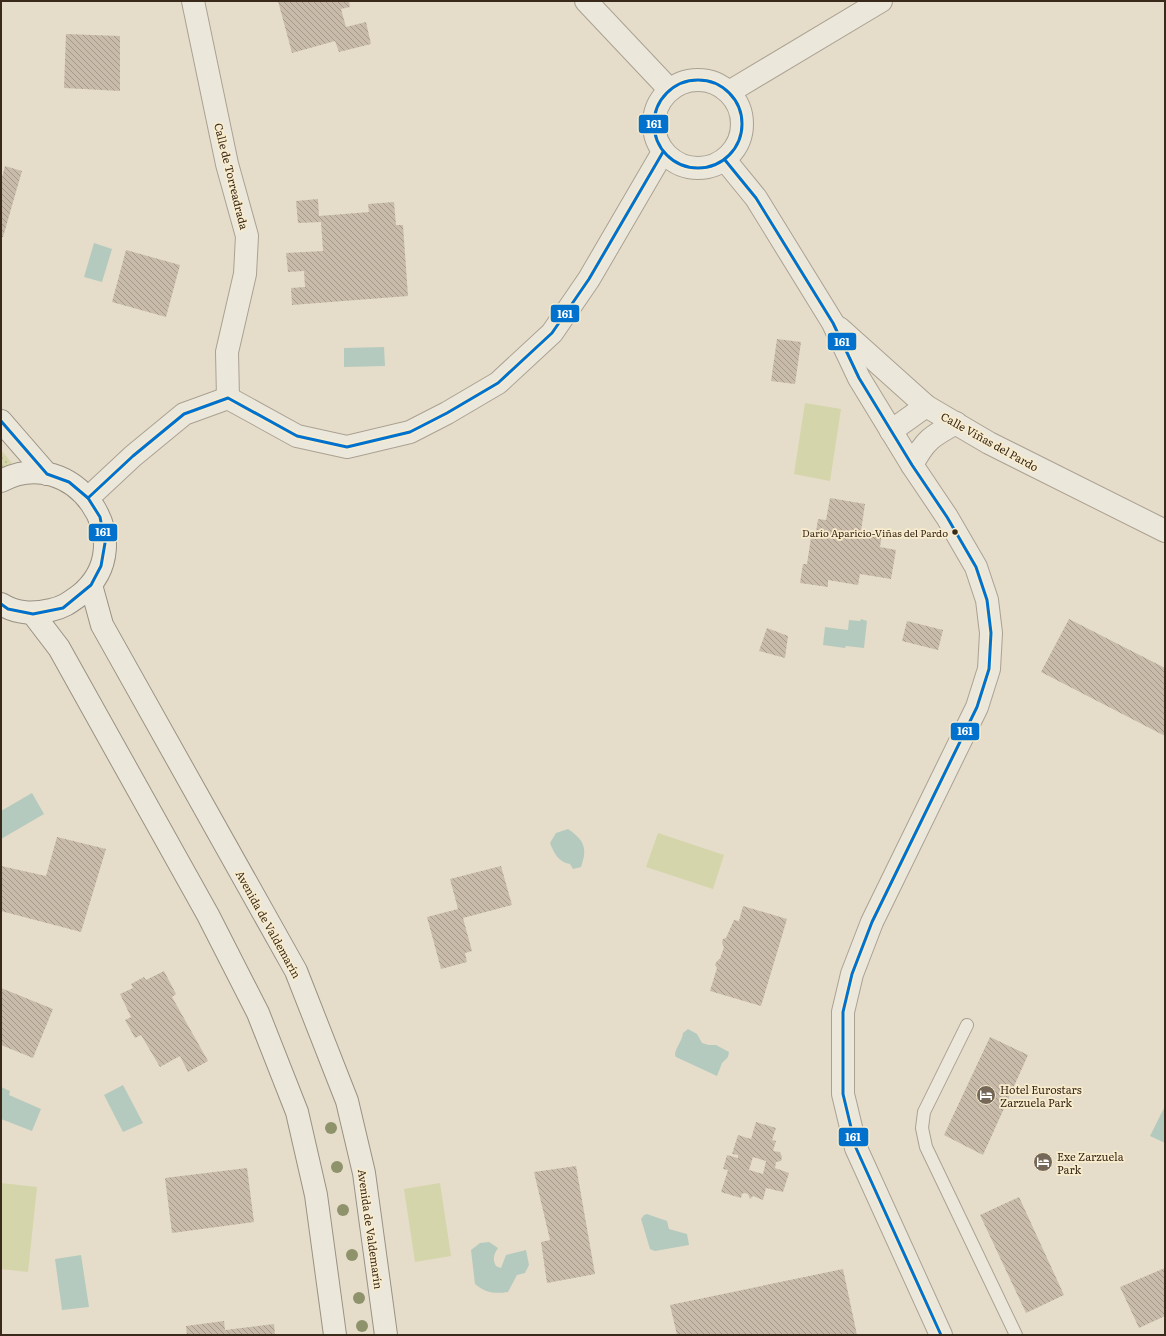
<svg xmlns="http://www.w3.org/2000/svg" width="1166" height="1336" font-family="Literata,serif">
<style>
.grass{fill:#d4d5aa}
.park{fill:url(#park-dots)}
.water{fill:#b5cabe}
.building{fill:url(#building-back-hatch);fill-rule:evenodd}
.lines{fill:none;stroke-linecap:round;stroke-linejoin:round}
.lane-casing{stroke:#aaa193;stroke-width:14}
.street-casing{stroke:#aaa193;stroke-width:24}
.secondary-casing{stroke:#999183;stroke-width:24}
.lane{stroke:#ece7db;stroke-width:12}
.street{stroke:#ece7db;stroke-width:22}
.secondary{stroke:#ece7db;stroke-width:22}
.bus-1-casing{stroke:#f8eccd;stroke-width:6}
.bus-1{stroke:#0072ce;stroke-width:3}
.tree{fill:#8e936c}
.bus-dot{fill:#38291b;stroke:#f8eccd;stroke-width:1.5}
.labels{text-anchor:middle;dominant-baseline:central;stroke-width:3.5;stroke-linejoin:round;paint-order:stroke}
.bus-label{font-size:10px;fill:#38291b;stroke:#f8eccd;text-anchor:end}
.street-label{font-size:11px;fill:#38291b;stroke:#f8eccd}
.poi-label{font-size:11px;fill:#38291b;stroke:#f8eccd;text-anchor:start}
.line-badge{stroke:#f8eccd;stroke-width:1.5}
.badge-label{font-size:11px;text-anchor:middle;font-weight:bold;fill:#fff}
</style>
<defs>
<pattern id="park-dots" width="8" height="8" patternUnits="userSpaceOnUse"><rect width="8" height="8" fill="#d4d5aa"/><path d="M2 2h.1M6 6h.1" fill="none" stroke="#b7b792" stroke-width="1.8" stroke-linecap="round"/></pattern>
<pattern id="building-back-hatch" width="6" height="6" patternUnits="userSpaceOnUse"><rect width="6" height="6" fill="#c9bbaa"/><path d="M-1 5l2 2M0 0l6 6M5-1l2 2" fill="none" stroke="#a4988a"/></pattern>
</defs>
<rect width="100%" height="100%" fill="#e5ddc9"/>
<g class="grass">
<polygon points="805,403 841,409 830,481 794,474"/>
<polygon points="658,833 724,855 713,889 646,867"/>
<polygon points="1,1183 37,1187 28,1272 1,1269"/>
<polygon points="440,1183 451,1256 415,1262 404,1189"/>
</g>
<polygon class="park" points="1,450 12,463 1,471"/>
<g class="water">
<polygon points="94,243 112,249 102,282 84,277"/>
<polygon points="384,347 385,366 344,367 344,348"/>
<polygon points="861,619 867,621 864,648 846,646 845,648 823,645 825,627 848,630 849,620 860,621"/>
<polygon points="32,793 44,814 1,839 1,811"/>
<path d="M 568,829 C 584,840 588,848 581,867 L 573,869 L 570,864 C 558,862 554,853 550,843 L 556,833 Z"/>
<path d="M 688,1029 L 697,1034 L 702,1043 L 709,1045 L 716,1045 L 729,1052 L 728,1057 L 722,1063 L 717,1076 L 676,1057 L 675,1055 C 675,1048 682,1042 683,1033 Z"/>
<polygon points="123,1085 143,1123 123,1132 104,1095"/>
<polygon points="1,1087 10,1091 9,1095 41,1109 32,1131 1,1119"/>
<polygon points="1165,1106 1165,1143 1150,1136"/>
<polygon points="647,1214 667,1221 669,1229 687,1234 689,1245 655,1251 650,1249 641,1219 644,1215"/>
<path d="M 489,1242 L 498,1248 C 494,1254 492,1259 496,1266 L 501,1268 L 506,1255 L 526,1250 L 529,1265 L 525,1273 L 517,1275 L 508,1292 C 494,1294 486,1293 475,1284 L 471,1250 L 480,1243 Z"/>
<polygon points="81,1255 89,1307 62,1310 55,1259"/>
</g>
<g class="building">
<polygon points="278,1 349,1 350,7 341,9 346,27 366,22 371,44 339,52 335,41 292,53"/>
<polygon points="66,34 120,36 120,91 64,88"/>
<polygon points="5,166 22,171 3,237 1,237 1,181"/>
<polygon points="318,199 319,216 369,212 368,204 394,202 396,225 403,225 408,296 292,305 291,288 305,287 304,271 288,272 286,253 323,251 321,222 298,223 296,201"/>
<polygon points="126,250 180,265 166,317 112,302"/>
<polygon points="777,339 801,342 795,384 771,381"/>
<polygon points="830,498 865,504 861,531 882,534 880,547 896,550 891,579 860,574 858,585 828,580 828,587 800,583 803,564 807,564 812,531 816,532 818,519 826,520"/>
<polygon points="1069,619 1165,668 1165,736 1041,672"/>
<polygon points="907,621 943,630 938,650 902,641"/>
<polygon points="767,628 788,636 785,658 759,651"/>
<polygon points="57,837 106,849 81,932 1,911 1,866 46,876"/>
<polygon points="501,866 512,905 463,918 472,951 465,953 467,962 441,969 427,917 458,909 450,879"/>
<polygon points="743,906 787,919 761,1006 710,991 717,968 715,965 717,961 720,959 724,947 722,943 723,939 726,938 734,920 739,921"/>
<polygon points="164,971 176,994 172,997 208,1061 188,1072 180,1056 160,1067 141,1035 135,1038 125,1020 131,1017 120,994 133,988 131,984 144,977 146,980"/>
<polygon points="1,988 53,1009 33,1058 1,1045"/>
<polygon points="990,1037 1028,1055 983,1155 944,1135"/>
<path d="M 756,1122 L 776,1128 L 772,1140 L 776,1141 L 773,1151 L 780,1152 L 782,1157 L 781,1161 L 776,1162 L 775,1168 L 789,1173 L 783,1192 L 766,1188 L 763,1200 L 753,1196 L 750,1199 L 748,1194 L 744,1193 L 742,1194 L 741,1198 L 721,1192 L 728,1170 L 723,1169 L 727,1155 L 738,1158 L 738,1155 L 732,1154 L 738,1135 L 751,1139 ZM 753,1157 L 766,1161 L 763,1174 L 749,1170 Z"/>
<polygon points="576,1166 595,1274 547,1283 541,1242 550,1240 534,1172"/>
<polygon points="247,1168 254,1222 172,1233 165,1178"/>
<polygon points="1019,1197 1064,1295 1026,1313 980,1215"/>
<polygon points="1165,1268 1165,1316 1139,1328 1120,1287"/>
<polygon points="843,1269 857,1335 677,1335 670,1305"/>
<polygon points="224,1321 225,1330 274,1324 275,1335 187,1335 186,1326"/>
</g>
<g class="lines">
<defs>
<polyline id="lane" points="967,1025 924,1112 922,1128 926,1147 1016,1335"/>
<g id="street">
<polyline points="193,1 227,164 247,236 245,274 227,352 228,398"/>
<polyline points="586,1 669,89"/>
<circle cx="698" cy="124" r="44"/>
<polyline points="729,92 881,1"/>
<polyline points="725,160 756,198 833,323 859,378 912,465 947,517 976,567 987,600 991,633 989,669 977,707 872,922 852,974 843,1012 843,1094 856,1148 941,1335"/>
<polyline points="839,328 926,406 989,443 1165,531"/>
<polyline points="891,431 926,406"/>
<path d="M 912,465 C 925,440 932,436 956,423"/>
<polyline points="88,498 133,456 184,414 228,398 297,436 347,447 410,432 447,413 498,383 552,333 589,279 663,152"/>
</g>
<g id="secondary">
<polyline points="1,421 47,474"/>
<path d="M 1,481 C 73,442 144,543 80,595 C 69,603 64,607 51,610 C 33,614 17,614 1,604"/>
<polyline points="91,585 102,625 296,971 347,1101 364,1173 386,1335"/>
<polyline points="33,614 59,648 208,915 258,1013 297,1112 316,1195 335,1335"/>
</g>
</defs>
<use href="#lane" class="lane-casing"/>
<use href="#street" class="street-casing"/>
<use href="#secondary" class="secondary-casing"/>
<use href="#lane" class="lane"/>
<use href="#street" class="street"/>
<use href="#secondary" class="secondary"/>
<defs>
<g id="bus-1">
<circle cx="698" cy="124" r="44"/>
<polyline points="725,160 756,198 833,323 859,378 912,465 947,517 976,567 987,600 991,633 989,669 977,707 872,922 852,974 843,1012 843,1094 856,1148 941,1335"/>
<polyline points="1,421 47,474 69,482 88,498 100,517 105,543 101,566 91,585 63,608 33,614 8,609 1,604"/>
<polyline points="88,498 133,456 184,414 228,398 297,436 347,447 410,432 447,413 498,383 552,333 589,279 663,152"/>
</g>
</defs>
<use href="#bus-1" class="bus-1-casing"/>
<use href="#bus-1" class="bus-1"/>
</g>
<g class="tree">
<circle cx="331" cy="1128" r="6"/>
<circle cx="337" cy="1167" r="6"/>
<circle cx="343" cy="1210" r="6"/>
<circle cx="352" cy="1255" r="6"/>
<circle cx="359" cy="1298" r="6"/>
<circle cx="362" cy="1326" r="6"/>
</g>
<defs>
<symbol id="hotel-disc" viewBox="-11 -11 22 22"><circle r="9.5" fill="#756858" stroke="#f8eccd"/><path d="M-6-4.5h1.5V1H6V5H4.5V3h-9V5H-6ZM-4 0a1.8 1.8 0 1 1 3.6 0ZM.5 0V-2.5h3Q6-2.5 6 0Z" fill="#fff"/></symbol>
</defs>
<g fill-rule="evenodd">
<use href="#hotel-disc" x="975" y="1084" width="22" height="22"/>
<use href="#hotel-disc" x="1032" y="1151" width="22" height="22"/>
</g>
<circle class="bus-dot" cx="955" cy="532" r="3.5"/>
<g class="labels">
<g class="bus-label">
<text x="948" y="532">Darío Aparicio-Viñas del Pardo</text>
</g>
<g class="street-label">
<text transform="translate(232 176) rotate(76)">Calle de Torreadrada</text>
<text transform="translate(990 441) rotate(29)">Calle Viñas del Pardo</text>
<text transform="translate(269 924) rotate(61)">Avenida de Valdemarín</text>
<text transform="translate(371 1229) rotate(82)">Avenida de Valdemarín</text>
</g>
<g class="poi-label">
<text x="1000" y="1089">Hotel Eurostars<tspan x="1000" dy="13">Zarzuela Park</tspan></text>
<text x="1057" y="1156">Exe Zarzuela<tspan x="1057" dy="13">Park</tspan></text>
</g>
</g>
<g class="line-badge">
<rect x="638" y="114" width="31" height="20" rx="4" fill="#0072ce"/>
<rect x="550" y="304" width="30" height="19" rx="4" fill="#0072ce"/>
<rect x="827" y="332" width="30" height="19" rx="4" fill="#0072ce"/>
<rect x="88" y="523" width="30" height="19" rx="4" fill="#0072ce"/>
<rect x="950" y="722" width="30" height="19" rx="4" fill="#0072ce"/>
<rect x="838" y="1127" width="31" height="20" rx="4" fill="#0072ce"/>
</g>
<g class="badge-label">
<text x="654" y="128">161</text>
<text x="565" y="318">161</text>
<text x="842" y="346">161</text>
<text x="103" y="536">161</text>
<text x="965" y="735">161</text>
<text x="853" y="1141">161</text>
</g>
<rect width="1166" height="1336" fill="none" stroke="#38291b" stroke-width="4"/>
</svg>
